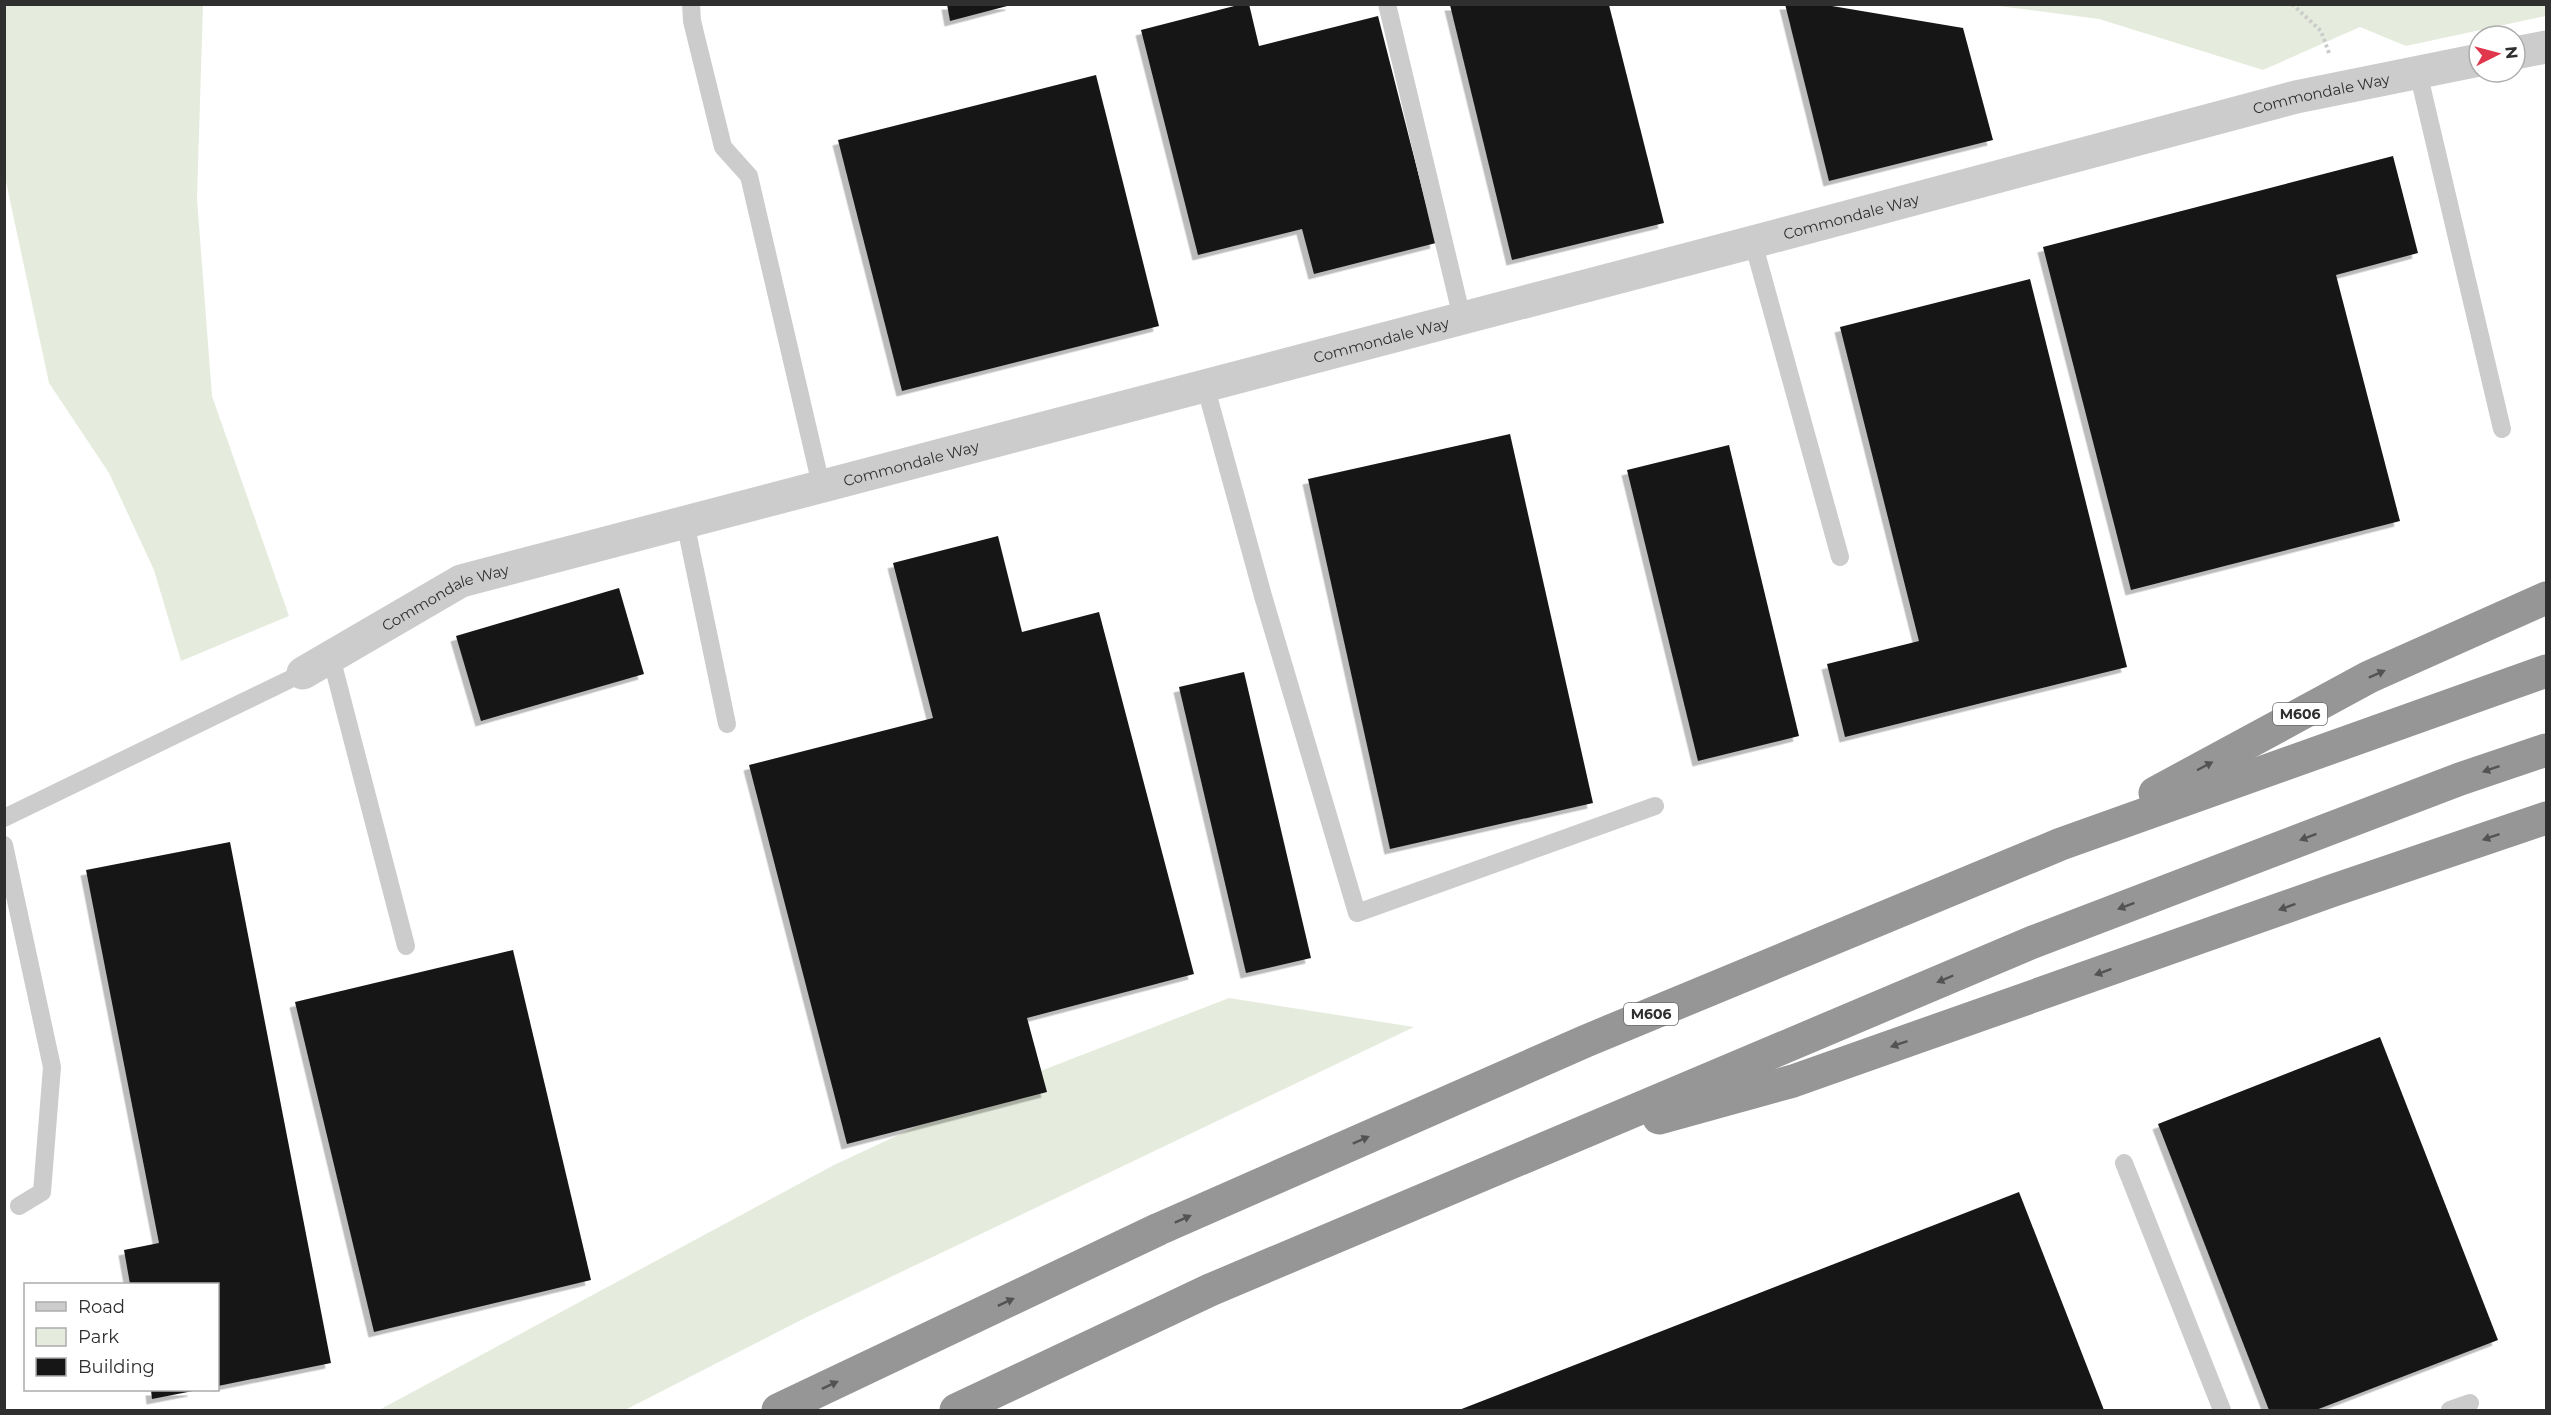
<svg xmlns="http://www.w3.org/2000/svg" width="2551" height="1415" font-family="Montserrat,sans-serif">
<style>
.green{fill:#e6ecdd}
.building{fill:#161616;filter:url(#shadow)}
.lines{fill:none;stroke-linecap:round;stroke-linejoin:round}
.path{stroke:#ccc;stroke-width:4;stroke-dasharray:3 3;stroke-linecap:butt}
.lane{stroke:#ccc;stroke-width:18}
.street{stroke:#ccc;stroke-width:33}
.highway{stroke:#969696;stroke-width:33}
.oneway{fill:#535353}
.labels{text-anchor:middle;dominant-baseline:central;stroke-width:6;stroke-linejoin:round;paint-order:stroke}
.shield{fill:#fff;stroke:#6d6d6d;stroke-width:1.5}
.shield-label{font-size:14px;font-weight:bold;fill:#2f2f2f}
.street-label{font-size:15px;fill:#2f2f2f;stroke:#fff}
</style>
<defs>
<filter id="shadow"><feDropShadow dx="-5.5" dy="5.5" stdDeviation="0" flood-color="#0004"/></filter>
</defs>
<rect width="100%" height="100%" fill="#fff"/>
<g class="green">
<polygon points="2546,4 2546,16 2406,46 2360,27 2263,70 2099,19 1991,5"/>
<polygon points="4,5 203,5 197,199 212,396 289,616 181,661 154,570 109,473 49,383 5,177"/>
<polygon points="1229,998 1414,1027 807,1317 625,1410 379,1410 834,1165 1012,1082"/>
</g>
<g class="building">
<polygon points="947,4 1011,4 1011,5 950,21"/>
<polygon points="1242,4 1249,4 1259,46 1378,16 1436,243 1314,274 1302,229 1198,255 1141,30"/>
<polygon points="1785,4 1820,4 1963,28 1993,140 1829,181"/>
<polygon points="1450,5 1609,5 1664,223 1512,260"/>
<polygon points="1096,75 1159,326 902,391 838,140"/>
<polygon points="2393,156 2418,253 2336,275 2400,521 2131,590 2043,247"/>
<polygon points="2030,279 2127,667 1845,737 1827,664 1919,641 1840,327"/>
<polygon points="1510,434 1593,803 1390,849 1308,479"/>
<polygon points="1729,445 1799,736 1698,761 1627,470"/>
<polygon points="998,536 1022,632 1099,612 1194,974 1027,1018 1047,1092 847,1144 749,765 933,718 893,563"/>
<polygon points="619,588 644,674 481,721 456,636"/>
<polygon points="1244,672 1311,958 1246,973 1179,687"/>
<polygon points="230,842 331,1363 218,1386 218,1284 130,1284 124,1250 159,1243 86,870"/>
<polygon points="513,950 591,1280 374,1332 295,1002"/>
<polygon points="2380,1037 2498,1340 2316,1410 2269,1410 2158,1124"/>
<polygon points="2019,1192 2104,1410 1459,1410"/>
<polygon points="151,1390 193,1390 193,1391 152,1399"/>
</g>
<g class="lines">
<polyline class="path" points="2292,4 2321,31 2329,53"/>
<g class="lane">
<polyline points="691,4 692,21 723,147 749,176 821,485"/>
<polyline points="1387,4 1462,318"/>
<polyline points="2418,72 2502,429"/>
<polyline points="1753,242 1840,557"/>
<polyline points="1205,385 1263,596 1357,913 1655,806"/>
<polyline points="685,522 727,724"/>
<polyline points="331,657 406,946"/>
<polyline points="4,818 303,673"/>
<polyline points="4,845 52,1067 42,1192 19,1206"/>
<polyline points="2124,1163 2222,1410"/>
<polyline points="2450,1410 2470,1403"/>
</g>
<g class="street">
<polyline points="2515,53 2546,47"/>
<path id="s1" d="M 303,673 L 461,581 L 1753,242 L 2296,97 L 2479,60"/>
</g>
<g class="highway">
<polyline points="2155,793 2369,677 2546,598"/>
<polyline points="1659,1118 1793,1081 2334,890 2546,818"/>
<polyline points="778,1410 1159,1229 1586,1041 2061,844 2546,671"/>
<polyline points="956,1410 1210,1290 2033,942 2460,779 2546,750"/>
</g>
</g>
<defs><path id="oneway-solid" d="M-6-.8H1V-3.2L6.5 0L1 3.2V.8H-6Z" transform="scale(1.5)"/></defs>
<g class="oneway">
<use href="#oneway-solid" transform="translate(2377 674) rotate(-24)"/>
<use href="#oneway-solid" transform="translate(2205 766) rotate(-28)"/>
<use href="#oneway-solid" transform="translate(2491 769) rotate(161)"/>
<use href="#oneway-solid" transform="translate(2308 837) rotate(159)"/>
<use href="#oneway-solid" transform="translate(2491 837) rotate(161)"/>
<use href="#oneway-solid" transform="translate(2126 906) rotate(159)"/>
<use href="#oneway-solid" transform="translate(2287 907) rotate(160)"/>
<use href="#oneway-solid" transform="translate(2103 972) rotate(160)"/>
<use href="#oneway-solid" transform="translate(1945 979) rotate(157)"/>
<use href="#oneway-solid" transform="translate(1899 1044) rotate(161)"/>
<use href="#oneway-solid" transform="translate(1361 1140) rotate(-24)"/>
<use href="#oneway-solid" transform="translate(1183 1219) rotate(-24)"/>
<use href="#oneway-solid" transform="translate(1006 1302) rotate(-25)"/>
<use href="#oneway-solid" transform="translate(830 1385) rotate(-25)"/>
</g>
<g class="labels">
<g class="shield">
<rect x="2273" y="703" width="54" height="22" rx="4.5"/>
<rect x="1624" y="1003" width="54" height="22" rx="4.5"/>
</g>
<g class="shield-label">
<text x="2300" y="714">M606</text>
<text x="1651" y="1014">M606</text>
</g>
<g class="street-label">
<text stroke="none"><textPath href="#s1" startOffset="2106">Commondale Way</textPath></text>
<text stroke="none"><textPath href="#s1" startOffset="1620">Commondale Way</textPath></text>
<text stroke="none"><textPath href="#s1" startOffset="1134">Commondale Way</textPath></text>
<text stroke="none"><textPath href="#s1" startOffset="648">Commondale Way</textPath></text>
<text stroke="none"><textPath href="#s1" startOffset="162">Commondale Way</textPath></text>
</g>
</g>
<rect width="2551" height="1415" fill="none" stroke="#2f2f2f" stroke-width="12"/>
<rect x="24" y="1283" width="195" height="108" fill="#ffffff" stroke="#acacac" stroke-width="1.5"/>
<rect x="36" y="1302" width="30" height="9" fill="#cccccc" stroke="#acacac" stroke-width="1.5"/>
<text x="78" y="1313" font-size="18" fill="#2f2f2f">Road</text>
<rect x="36" y="1328" width="30" height="18" fill="#e6ecdd" stroke="#acacac" stroke-width="1.5"/>
<text x="78" y="1343" font-size="18" fill="#2f2f2f">Park</text>
<rect x="36" y="1358" width="30" height="18" fill="#161616" stroke="#acacac" stroke-width="1.5"/>
<text x="78" y="1373" font-size="18" fill="#2f2f2f">Building</text>
<g transform="translate(2497 54) rotate(84)"><circle r="28" fill="#ffffff" stroke="#acacac" stroke-width="1.5"/>
<path d="M0-4.5L10 22L0 15L-10 22Z" fill="#e0374d"/>
<text y="-9" font-size="16" font-weight="bold" text-anchor="middle" fill="#2f2f2f">N</text>
</g>
</svg>
